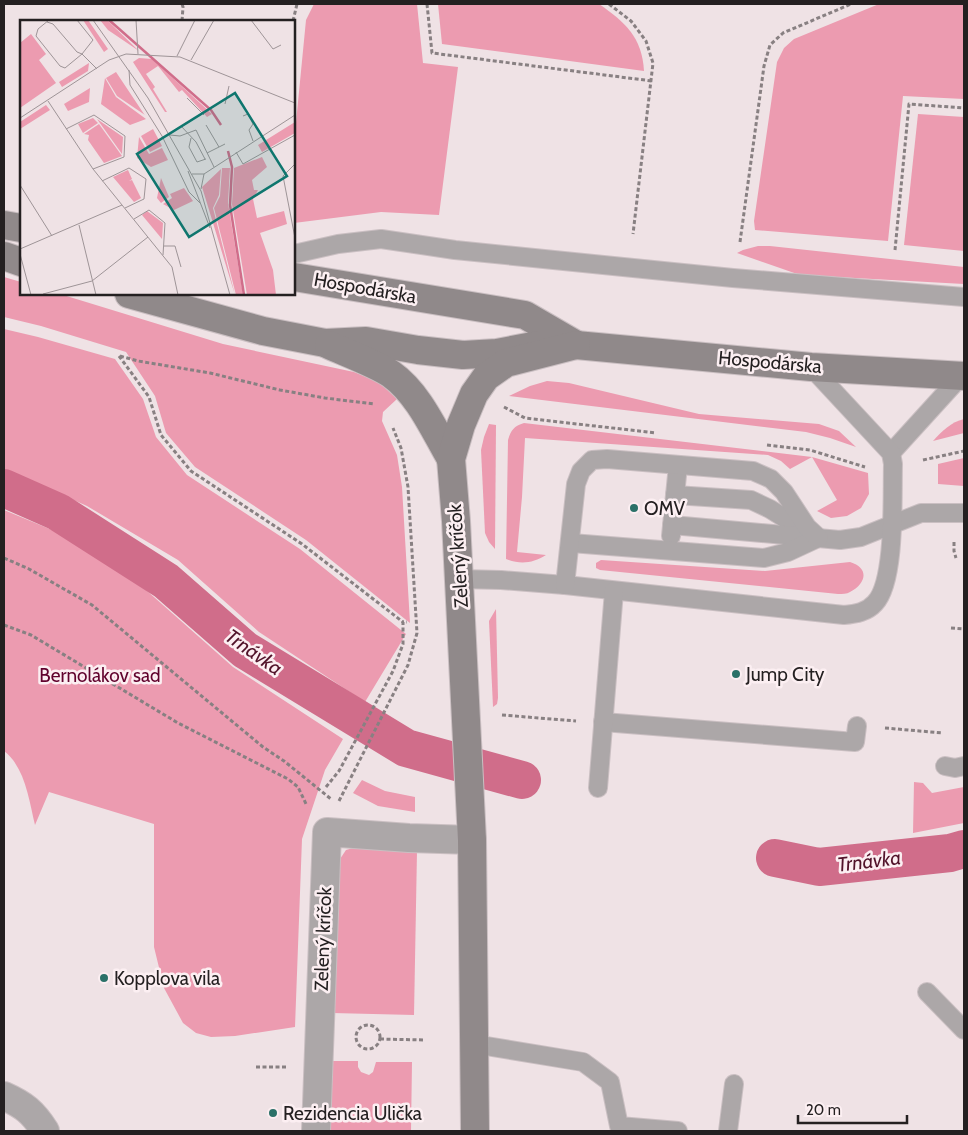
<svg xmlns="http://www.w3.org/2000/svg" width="968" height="1135" font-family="Cabin,sans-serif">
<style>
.green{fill:#ec9bb0}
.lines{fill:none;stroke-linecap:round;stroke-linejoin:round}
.canal{stroke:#d06d8a;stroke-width:38}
.lane-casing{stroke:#cabfc2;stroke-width:20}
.street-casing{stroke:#cabfc2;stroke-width:30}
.secondary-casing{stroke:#cabfc2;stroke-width:30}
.path{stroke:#888082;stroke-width:3;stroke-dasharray:4 2.5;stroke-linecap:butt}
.lane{stroke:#aca7a8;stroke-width:18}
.street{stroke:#aca7a8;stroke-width:28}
.secondary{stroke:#90898a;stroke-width:28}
.poi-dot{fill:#2b7168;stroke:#fceff2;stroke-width:2}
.labels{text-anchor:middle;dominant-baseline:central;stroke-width:5;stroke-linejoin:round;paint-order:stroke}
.street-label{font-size:19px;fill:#242021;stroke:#fceff2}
.poi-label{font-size:19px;fill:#242021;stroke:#fceff2;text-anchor:start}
.park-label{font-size:19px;fill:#61022d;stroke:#fceff2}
.water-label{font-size:20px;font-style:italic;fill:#52132a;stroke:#fceff2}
.inset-river{fill:none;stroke:#d06d8a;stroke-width:2.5}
.inset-road{fill:none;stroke:#9e9497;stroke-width:1}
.view{fill:#0f766e;fill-opacity:0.15;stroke:#0f766e;stroke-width:2.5}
.inset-edge{fill:none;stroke:#242021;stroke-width:2.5}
</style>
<rect width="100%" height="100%" fill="#efe2e5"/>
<g class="green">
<polygon points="314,4 417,4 423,63 458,67 439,215 381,212 294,223 294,143 306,20"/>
<path d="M 438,4 L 599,4 C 625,22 642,37 644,71 L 442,44 Z"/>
<polygon points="879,4 964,4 964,99 903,96 888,241 755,230 754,221 777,62 784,48 794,39"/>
<polygon points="918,114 964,117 964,251 904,245"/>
<polygon points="758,246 770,246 964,267 964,284 800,275 737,253 743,250"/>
<polygon points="4,277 21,282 21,294 60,294 223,344 354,372 379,382 397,399 383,412 382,421 397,455 402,487 410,623 306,540 195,467 166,433 155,396 126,352 41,326 4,317"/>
<polygon points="4,329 38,337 115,359 143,399 156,437 187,475 300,549 406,634 365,702 259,632 178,560 87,506 4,469"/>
<polygon points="547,381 569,383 699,414 819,424 839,431 856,447 830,438 806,432 509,396 530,386"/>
<path d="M 964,419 L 964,433 L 933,441 C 942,431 951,422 964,419 Z"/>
<path d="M 524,423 L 812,457 L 868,473 L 869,494 L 861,508 L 847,516 L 831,518 L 817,511 L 837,500 L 812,457 L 790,469 L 781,461 L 768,455 L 525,438 L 522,497 L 517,552 L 546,555 C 533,563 521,565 506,559 L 508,440 C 511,430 514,426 524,423 Z"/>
<polygon points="489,424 496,425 495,549 489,542 485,533 481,450 484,437"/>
<polygon points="964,458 964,486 938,484 938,464"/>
<path d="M 4,510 L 57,532 L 146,590 L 233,667 L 343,739 L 325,770 L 302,839 L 295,1027 L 235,1036 L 211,1037 L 196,1033 L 183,1023 L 164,988 L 154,947 L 154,824 L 49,792 L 35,825 C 29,800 25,767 4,751 Z"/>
<path d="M 601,560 L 765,571 L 850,562 C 870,568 866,584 850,592 C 847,594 842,594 838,594 L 600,570 L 596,568 L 596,563 Z"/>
<polygon points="496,609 498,698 497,704 493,707 489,621"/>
<polygon points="362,780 385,791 415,797 415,812 378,806 353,793"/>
<polygon points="914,782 923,783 932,793 964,787 964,823 913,833"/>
<polygon points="360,846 417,851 414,1015 332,1013 338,862 346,850"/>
<polygon points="332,1061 358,1061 358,1067 361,1072 369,1075 373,1072 376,1062 412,1062 411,1131 330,1131"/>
</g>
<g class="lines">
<g class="canal">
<polyline points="4,488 58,512 166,581 245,650 406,748 522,780"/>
<polyline points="775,858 819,867 950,853 964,849"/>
</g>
<defs>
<g id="lane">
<polyline points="294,254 338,244 381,239 455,250 733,278 964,297"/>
<polyline points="891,453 961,376"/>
<polyline points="675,495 751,500 770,509 807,532"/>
<polyline points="672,525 840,540 861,537 921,513 964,513"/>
<polyline points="671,536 678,465"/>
<polyline points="571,543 764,558 788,552 816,539"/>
<path d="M 459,579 L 501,580 L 565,585 L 844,615 C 856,614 867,612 875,603 C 896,581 892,496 893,464 L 891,453 L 811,367"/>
<polyline points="565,585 576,484 581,471 592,460 607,459 753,471 771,479 784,492 807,527 819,538"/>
<polyline points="603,722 855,742 857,726"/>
<polyline points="945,766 955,768 964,766"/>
<polyline points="598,788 614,591"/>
<polyline points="927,992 964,1030"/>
<polyline points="474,1044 583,1062 610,1082 619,1126 678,1131"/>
<polyline points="728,1131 734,1084"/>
</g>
<g id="street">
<path d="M 4,1096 C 24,1105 33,1112 45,1131"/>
<polyline points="316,1131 327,832 409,838 472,840"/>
</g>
<g id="secondary">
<polyline points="4,225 21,228"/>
<polyline points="4,256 21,262"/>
<polyline points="294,277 525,315 575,344"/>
<polyline points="129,294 263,331 325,343 366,341 418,350 463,355 497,353 538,345 576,345 811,367 964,376"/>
<path d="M 329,345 C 347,353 376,364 391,374 C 419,394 434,430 451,459"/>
<polyline points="475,1131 472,840 456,521 451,459 461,425 474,394 486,377 506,363 576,345"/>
</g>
</defs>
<use href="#lane" class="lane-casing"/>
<use href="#street" class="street-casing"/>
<use href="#secondary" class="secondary-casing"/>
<g class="path">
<polyline points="182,4 183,7 182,21"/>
<polyline points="427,4 432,53 652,81"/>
<polyline points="609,4 631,21 646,41 653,63 633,234"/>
<polyline points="293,21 297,4"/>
<polyline points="740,242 764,66 770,45 783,33 851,4"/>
<polyline points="895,250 909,104 964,108"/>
<polyline points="119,356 149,397 161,435 191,471 302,544 403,622"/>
<polyline points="120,356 138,361 210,373 280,390 325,398 374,404"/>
<polyline points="504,407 525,418 656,433"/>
<polyline points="767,445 810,450 865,467"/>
<polyline points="923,460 964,451"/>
<polyline points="954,542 954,551 956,558"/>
<polyline points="4,558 29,569 92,605 263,747 284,761 331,799"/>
<polyline points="4,625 31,635 178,723 288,779 298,787 307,806"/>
<polyline points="951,628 964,629"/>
<polyline points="502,715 576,721"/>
<polyline points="885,728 943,733"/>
<polyline points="326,787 339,771 393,671 403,644 403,622 407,622"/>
<polyline points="339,801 408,665 417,633 408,487 401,448 393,428"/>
<circle cx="368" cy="1037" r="12"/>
<polyline points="380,1039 425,1040"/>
<polyline points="256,1067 286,1067"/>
</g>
<use href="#lane" class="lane"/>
<use href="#street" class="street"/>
<use href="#secondary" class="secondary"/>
</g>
<g class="poi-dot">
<circle cx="634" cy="508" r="5"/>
<circle cx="736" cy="674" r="5"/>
<circle cx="104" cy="978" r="5"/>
<circle cx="273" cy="1113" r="5"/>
</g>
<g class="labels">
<g class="street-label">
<text transform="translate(365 288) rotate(10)">Hospodárska</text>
<text transform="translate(770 362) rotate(5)">Hospodárska</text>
<text transform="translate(458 556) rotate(-94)">Zelený kríčok</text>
<text transform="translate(323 939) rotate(-88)">Zelený kríčok</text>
</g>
<g class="poi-label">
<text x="644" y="508">OMV</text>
<text x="746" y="674">Jump City</text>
<text x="114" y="978">Kopplova vila</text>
<text x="283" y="1113">Rezidencia Ulička</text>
</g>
<g class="park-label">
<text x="100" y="675">Bernolákov sad</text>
</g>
<g class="water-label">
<text transform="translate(254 652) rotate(35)">Trnávka</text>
<text transform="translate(869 861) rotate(-7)">Trnávka</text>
</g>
</g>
<g transform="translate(20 20)">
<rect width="275" height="275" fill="#efe2e5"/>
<path d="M 63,0 L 68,0 L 88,29 L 84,32 ZM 80,0 L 87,0 L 119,31 L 88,10 ZM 11,14 L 26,34 L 19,40 L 36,63 L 0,88 L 0,23 ZM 119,38 L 132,39 L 192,94 L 187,97 L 162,70 L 159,72 L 138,46 L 126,54 L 135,67 L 133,69 L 147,92 L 145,92 L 113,42 ZM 69,43 L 68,51 L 42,67 L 39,62 ZM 96,52 L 124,94 L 125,95 L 97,76 L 86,58 ZM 85,58 L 96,77 L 126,99 L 110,105 L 81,84 ZM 70,68 L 69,82 L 48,91 L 44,84 ZM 26,85 L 30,90 L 0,109 L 0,102 ZM 73,98 L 78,103 L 63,113 L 58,104 ZM 77,99 L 103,117 L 102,134 ZM 275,102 L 275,113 L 242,132 L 238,125 ZM 79,104 L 102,136 L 84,143 L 68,120 L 69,115 L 64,114 ZM 133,109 L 142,126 L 130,132 L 121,116 ZM 119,117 L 129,134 L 142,128 L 148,140 L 131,147 L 117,138 ZM 242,137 L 247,147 L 232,160 L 234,170 L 238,170 L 233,179 L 237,198 L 264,191 L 267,204 L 240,213 L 253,250 L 256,275 L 227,275 L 212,184 L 214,148 ZM 202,148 L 210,148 L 208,183 L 223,275 L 216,275 L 194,188 L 200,176 ZM 201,149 L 199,175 L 193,188 L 215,275 L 182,167 ZM 108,150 L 112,159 L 109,161 L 112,160 L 121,178 L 114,182 L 93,157 ZM 141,158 L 149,177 L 141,183 L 137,178 ZM 164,168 L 173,181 L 154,190 L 143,184 L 152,178 L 150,174 ZM 127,191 L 143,203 L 142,219 L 122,195 Z" fill="#ec9bb0"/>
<path class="inset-river" d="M 89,0 L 191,90 L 201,105M 208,131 L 212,147 L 210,185 L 224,275"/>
<path class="inset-road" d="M 57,0 L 73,20 L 62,34 L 77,49M 73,0 L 128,78 L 181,171 L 210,275M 116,0 L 118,34M 231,0 L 253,29 L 261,25M 27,2 L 33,4 L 57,32 L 62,34 L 45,48 L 40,46 L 16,16 L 18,9 L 29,0M 157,36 L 175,0M 171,40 L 194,0M 109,50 L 110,65 L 142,116 L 169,172 L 180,183M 167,78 L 184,95M 28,81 L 73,149 L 152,247 L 158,275M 205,84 L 209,66M 223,96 L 228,94 L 233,104 L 229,110 L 233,121M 0,98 L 89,40 L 106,34 L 160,37 L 275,83M 186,105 L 199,127M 161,106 L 176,122 L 185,139M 46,109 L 74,95 L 105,116 L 104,137 L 73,149M 150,115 L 160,116 L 176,110 L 194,147M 171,118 L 169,127 L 177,142 L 186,139M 216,132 L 223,144 L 275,115M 187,133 L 205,124M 275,144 L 263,156 L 275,218M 168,151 L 190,208M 172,154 L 184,154 L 275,95M 82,161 L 109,148 L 126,159 L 124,179 L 105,188M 0,165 L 32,216M 181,169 L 184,154M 114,199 L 129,190 L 145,203 L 143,235M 59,205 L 76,275M 144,226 L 155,226 L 161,247M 0,229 L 102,185M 0,234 L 11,275M 23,274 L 72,261 L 128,217"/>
<path class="view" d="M 215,73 L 267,156 L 169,217 L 117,134 Z"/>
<rect width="275" height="275" class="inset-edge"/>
</g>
<rect width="968" height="1135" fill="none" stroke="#242021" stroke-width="10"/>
<path d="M798 1115v8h109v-8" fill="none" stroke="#242021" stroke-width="2.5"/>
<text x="806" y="1115" font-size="15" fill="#242021" stroke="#fceff2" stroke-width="4" paint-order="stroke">20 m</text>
</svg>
